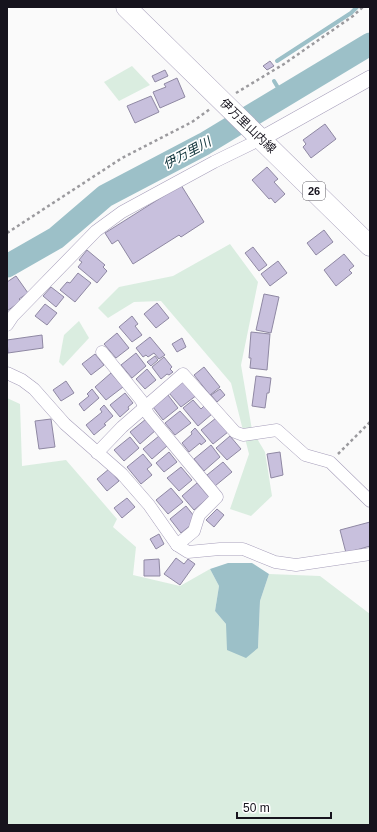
<svg xmlns="http://www.w3.org/2000/svg" width="377" height="832" font-family="Helvetica,'Noto Sans JP',sans-serif">
<style>
.green{fill:#daede0}
.water{fill:#9cc0c8}
.lines{fill:none;stroke-linecap:round;stroke-linejoin:round}
.stream{stroke:#9cc0c8;stroke-width:4}
.river{stroke:#9cc0c8;stroke-width:23}
.building{fill:#c8c0dd;stroke:#8f88a3}
.minor-casing{stroke:#a69eba;stroke-width:13}
.tertiary-casing{stroke:#a69eba;stroke-width:16}
.primary-casing{stroke:#a69eba;stroke-width:21}
.path{stroke:#9b9a9e;stroke-width:2.5;stroke-dasharray:3 3;stroke-linecap:butt}
.minor{stroke:#fff;stroke-width:12}
.tertiary{stroke:#fff;stroke-width:15}
.primary{stroke:#fff;stroke-width:20}
.labels{text-anchor:middle;dominant-baseline:central;stroke-width:3.5;stroke-linejoin:round;paint-order:stroke}
.shield{fill:#fff;stroke:#5c5a61;stroke-width:1}
.shield-label{font-size:11px;font-weight:bold;fill:#16131d}
.street-label{font-size:12px;fill:#16131d;stroke:#fff}
.water-label{font-size:13px;font-style:italic;fill:#0f333a;stroke:#fff}
</style>
<rect width="100%" height="100%" fill="#fafafa"/>
<g class="green">
<polygon points="132,66 150,85 119,101 104,82"/>
<polygon points="230,244 258,282 241,365 252,430 265,452 272,496 251,516 230,509 249,454 231,383 161,301 134,302 108,318 98,308 119,287 173,276"/>
<polygon points="79,321 89,338 63,366 59,362 64,335"/>
<polygon points="7,398 20,404 22,466 66,460 117,519 113,527 136,547 133,575 180,586 210,569 219,586 215,611 226,624 258,648 260,601 269,574 320,576 370,614 370,825 7,825"/>
</g>
<polygon class="water" points="228,563 252,563 269,574 260,601 258,648 246,658 227,650 226,624 215,611 219,586 210,569"/>
<g class="lines">
<g class="stream">
<polyline points="277,61 351,13 357,7"/>
<polyline points="274,81 283,96"/>
</g>
<polyline class="river" points="7,266 56,238 105,196 204,144 370,44"/>
</g>
<g class="building">
<polygon points="270,61 274,66 267,70 263,66"/>
<polygon points="165,70 168,76 155,82 152,76"/>
<polygon points="177,78 185,97 160,108 153,92 166,87 164,84"/>
<polygon points="151,96 159,112 135,123 127,106"/>
<polygon points="325,124 336,139 311,158 303,147 306,144 303,140"/>
<polygon points="267,167 278,179 274,182 285,194 275,203 271,198 269,199 252,180"/>
<polygon points="181,185 204,222 181,237 179,235 133,264 118,240 112,244 105,233"/>
<polygon points="324,230 333,242 316,255 307,243"/>
<polygon points="253,247 267,265 259,271 245,253"/>
<polygon points="87,250 105,265 103,267 107,271 97,283 78,267 82,262 79,260"/>
<polygon points="344,254 354,266 349,270 352,273 336,286 324,270"/>
<polygon points="278,261 287,273 270,286 261,274"/>
<polygon points="78,273 91,283 75,302 60,290 67,282 70,283"/>
<polygon points="16,276 28,293 19,299 21,301 7,311 7,282"/>
<polygon points="51,287 64,297 56,307 43,296"/>
<polygon points="264,294 279,297 271,333 256,330"/>
<polygon points="157,303 169,318 156,328 144,314"/>
<polygon points="45,304 57,313 47,325 35,316"/>
<polygon points="132,316 138,324 135,326 142,335 132,342 119,327"/>
<polygon points="251,332 270,334 267,370 250,368 251,358 249,358"/>
<polygon points="117,333 129,348 116,358 104,344"/>
<polygon points="42,335 43,348 8,353 7,340"/>
<polygon points="150,337 165,355 159,359 154,353 148,357 146,355 143,357 136,348"/>
<polygon points="182,338 186,347 177,352 172,344"/>
<polygon points="136,353 146,366 132,378 121,365"/>
<polygon points="95,354 104,365 91,375 82,364"/>
<polygon points="155,356 158,360 151,366 147,362"/>
<polygon points="164,357 172,367 170,369 173,372 169,375 167,374 161,379 152,367"/>
<polygon points="204,367 220,387 210,395 194,375"/>
<polygon points="147,369 156,380 145,389 136,379"/>
<polygon points="111,373 123,387 106,400 95,387"/>
<polygon points="256,376 271,378 269,393 267,393 265,408 252,406"/>
<polygon points="184,380 197,395 181,407 169,393"/>
<polygon points="66,381 74,393 61,401 53,390"/>
<polygon points="92,389 99,398 84,411 79,404 89,396 87,394"/>
<polygon points="220,389 225,395 217,402 211,395"/>
<polygon points="125,393 133,403 128,407 129,409 120,417 110,405"/>
<polygon points="168,395 178,408 163,420 153,407"/>
<polygon points="193,400 201,409 205,405 212,414 198,426 183,408"/>
<polygon points="104,405 113,416 104,424 106,425 94,435 86,425 102,412 100,409"/>
<polygon points="180,411 191,423 175,435 165,423"/>
<polygon points="216,418 228,432 213,444 201,430"/>
<polygon points="51,419 55,447 39,449 35,421"/>
<polygon points="146,419 156,430 140,444 130,432"/>
<polygon points="195,428 206,441 201,445 200,443 189,452 182,443 192,434 191,432"/>
<polygon points="159,436 167,446 152,459 143,449"/>
<polygon points="230,436 241,449 227,460 216,448"/>
<polygon points="130,437 139,448 124,461 114,450"/>
<polygon points="211,445 220,457 204,471 194,459"/>
<polygon points="169,452 177,462 164,472 156,463"/>
<polygon points="280,452 283,475 271,478 267,454"/>
<polygon points="143,454 152,465 147,469 152,475 141,484 127,467"/>
<polygon points="223,462 232,472 215,486 207,475"/>
<polygon points="181,467 192,480 179,491 167,478"/>
<polygon points="109,469 119,481 107,491 97,479"/>
<polygon points="197,483 209,497 194,510 182,496"/>
<polygon points="171,488 183,502 168,514 156,500"/>
<polygon points="127,498 135,507 122,518 114,508"/>
<polygon points="186,506 194,516 191,525 181,533 170,519"/>
<polygon points="217,509 224,515 214,527 206,520"/>
<polygon points="370,522 370,546 346,553 340,530"/>
<polygon points="159,534 164,544 156,549 150,539"/>
<polygon points="176,558 184,564 188,559 195,564 180,585 164,574"/>
<polygon points="159,559 160,576 144,576 144,560"/>
</g>
<g class="lines">
<defs>
<g id="minor">
<polyline points="7,325 13,316 96,231 122,212 214,162 261,139"/>
<polyline points="102,352 141,400 148,414 217,497 199,515 194,531 177,545"/>
<polyline points="7,373 22,380 34,389 65,424 122,474 149,505 177,545 188,552 220,549 243,549 275,562 296,565 370,554"/>
<polyline points="97,453 122,427 183,374 235,432 243,435 277,430 305,455 330,462 370,501"/>
</g>
<polyline id="tertiary" points="261,139 370,78"/>
<polyline id="primary" points="126,7 370,246"/>
</defs>
<use href="#minor" class="minor-casing"/>
<use href="#tertiary" class="tertiary-casing"/>
<use href="#primary" class="primary-casing"/>
<g class="path">
<polyline points="236,93 284,64 353,16 363,7"/>
<polyline points="7,233 122,158 192,122 210,109"/>
<polyline points="338,454 370,422"/>
</g>
<use href="#minor" class="minor"/>
<use href="#tertiary" class="tertiary"/>
<use href="#primary" class="primary"/>
</g>
<g class="labels">
<rect class="shield" x="303" y="182" width="22" height="18" rx="3"/>
<g class="shield-label">
<text x="314" y="191">26</text>
</g>
<g class="street-label">
<text transform="translate(248 126) rotate(44)">伊万里山内線</text>
</g>
<g class="water-label">
<text transform="translate(187 153) rotate(-28)">伊万里川</text>
</g>
</g>
<rect width="377" height="832" fill="none" stroke="#16131d" stroke-width="16"/>
<path d="M237 812v6h94v-6" fill="none" stroke="#16131d" stroke-width="2"/>
<text x="243" y="812" font-size="12" fill="#16131d" stroke="#ffffff" stroke-width="3" paint-order="stroke">50 m</text>
</svg>
